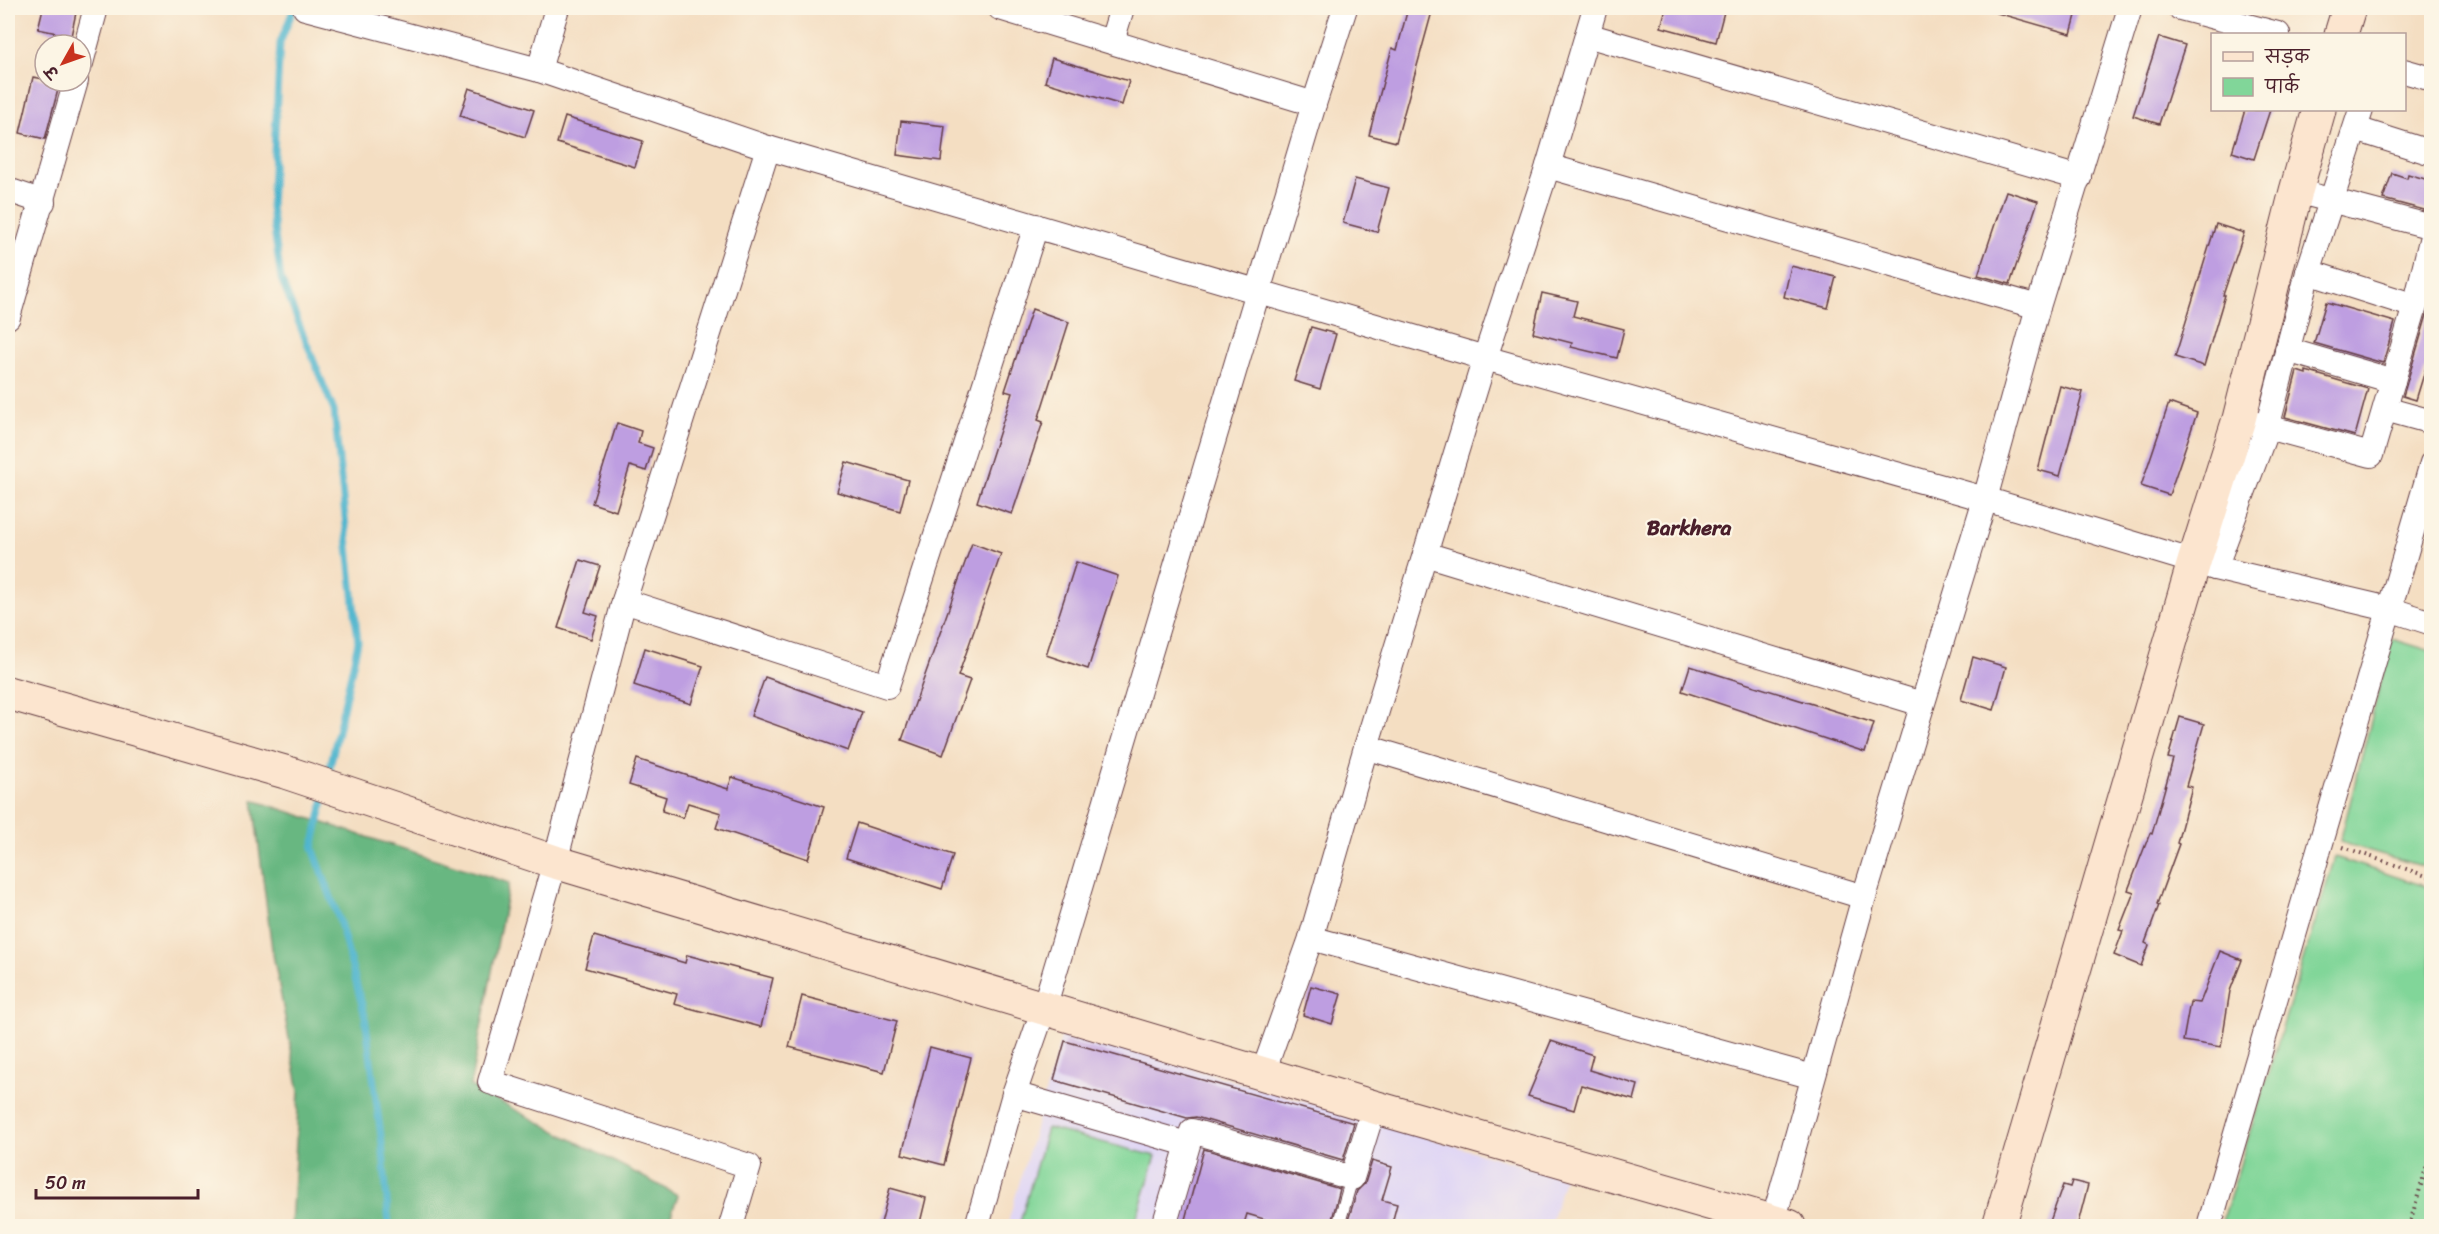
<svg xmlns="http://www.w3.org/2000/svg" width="2439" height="1234" font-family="Sriracha,'Playpen Sans Deva',sans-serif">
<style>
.built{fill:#dfd5f5}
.green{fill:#81d699;stroke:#667a62;stroke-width:1.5}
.forest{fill:#68b781;stroke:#596b56;stroke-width:1.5}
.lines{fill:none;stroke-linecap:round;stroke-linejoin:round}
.stream{stroke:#4fb5ce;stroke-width:7}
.building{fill:#be9ee1}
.service-casing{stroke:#643c42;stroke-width:14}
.minor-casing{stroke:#643c42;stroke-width:26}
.secondary-casing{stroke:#643c42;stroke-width:35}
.path{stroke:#643c42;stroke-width:4;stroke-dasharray:1.5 4.5;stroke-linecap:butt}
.service{stroke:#fff;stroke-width:12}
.minor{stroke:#fff;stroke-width:24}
.secondary{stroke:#fce5cf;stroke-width:33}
.labels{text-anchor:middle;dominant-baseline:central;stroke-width:4.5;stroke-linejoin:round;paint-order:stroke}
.neighbourhood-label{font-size:21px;font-weight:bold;fill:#4a1f2b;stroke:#fcf5e5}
</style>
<rect width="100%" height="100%" fill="#fcf5e5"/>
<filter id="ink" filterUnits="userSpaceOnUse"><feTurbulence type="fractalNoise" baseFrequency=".0167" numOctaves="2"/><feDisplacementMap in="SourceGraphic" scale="12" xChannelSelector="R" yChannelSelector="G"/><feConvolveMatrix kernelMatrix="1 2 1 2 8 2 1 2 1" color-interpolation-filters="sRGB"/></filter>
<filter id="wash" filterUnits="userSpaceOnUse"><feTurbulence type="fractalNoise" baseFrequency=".008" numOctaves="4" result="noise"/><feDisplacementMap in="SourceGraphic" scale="24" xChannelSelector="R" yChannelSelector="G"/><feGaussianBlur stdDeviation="1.35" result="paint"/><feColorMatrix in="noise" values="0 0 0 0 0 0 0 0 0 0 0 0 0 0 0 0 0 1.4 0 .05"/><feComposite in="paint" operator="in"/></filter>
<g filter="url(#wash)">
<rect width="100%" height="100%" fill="#f4dec2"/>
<polygon class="built" points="1063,1031 1564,1178 1550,1226 1007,1226"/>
<g class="green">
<polygon points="2392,639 2431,651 2431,869 2340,842"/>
<polygon points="2335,857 2431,888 2431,1226 2221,1226"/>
<polygon points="1047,1128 1156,1156 1134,1226 1019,1226"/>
</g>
<polygon class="forest" points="253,800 509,883 470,1086 678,1195 667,1226 291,1226 299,1091 272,949"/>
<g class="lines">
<g class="stream">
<polyline points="294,8 280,43 271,207 281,279 334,411 358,642 328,776"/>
<polyline points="325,793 313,848 339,919 365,1016 383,1151 389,1226"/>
</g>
</g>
<g id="blocks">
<g class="building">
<polygon points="43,8 77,8 71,36 38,29"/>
<polygon points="1408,8 1433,8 1396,142 1369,135 1392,48 1397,50"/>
<polygon points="1666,8 1725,8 1716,42 1661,27"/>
<polygon points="1998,8 2078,8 2071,34 1997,13"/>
<polygon points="2159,37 2185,45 2159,124 2133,116"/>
<polygon points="1052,58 1129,81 1122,105 1045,82"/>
<polygon points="33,77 60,82 45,139 20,133"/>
<polygon points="469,88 534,110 525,137 460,116"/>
<polygon points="2245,110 2270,110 2254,159 2232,152"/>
<polygon points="565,117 643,141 635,167 557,143"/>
<polygon points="901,121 945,126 941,161 897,155"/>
<polygon points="2392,173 2407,178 2408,174 2432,181 2432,200 2428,211 2383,199"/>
<polygon points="1355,179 1389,188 1377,232 1343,223"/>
<polygon points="2006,191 2038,201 2010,284 1978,275"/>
<polygon points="2216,224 2244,233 2223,295 2225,295 2204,366 2175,357"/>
<polygon points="1791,266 1836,277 1828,308 1784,297"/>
<polygon points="1542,293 1577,301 1573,316 1624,329 1617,358 1571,347 1572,343 1533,333"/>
<polygon points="2432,298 2432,348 2416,400 2403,396"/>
<polygon points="2326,302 2395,322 2383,363 2314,343"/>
<polygon points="1032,309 1069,322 1038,420 1043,422 1012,514 977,502 1012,393 1005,391"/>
<polygon points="1311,327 1336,334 1320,389 1294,381"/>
<polygon points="2297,371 2306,374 2306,371 2368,389 2355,436 2285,417"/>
<polygon points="2060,386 2083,392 2060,476 2038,470"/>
<polygon points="2169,403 2197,413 2169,495 2141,486"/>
<polygon points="617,423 641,431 638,443 653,448 646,471 630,466 616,511 592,503"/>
<polygon points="846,462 908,480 900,511 837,492"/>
<polygon points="972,543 1001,554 958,676 970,680 943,755 902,740"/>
<polygon points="580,560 600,566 585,612 598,616 591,639 558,628"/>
<polygon points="1076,562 1118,576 1088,669 1046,655"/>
<polygon points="645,648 703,666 691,704 634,685"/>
<polygon points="1973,657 2006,667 1994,710 1961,700"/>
<polygon points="1690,666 1874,723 1865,752 1682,691"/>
<polygon points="765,677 862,712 848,751 751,716"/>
<polygon points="2180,717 2204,724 2186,786 2192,787 2177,843 2179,844 2157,904 2159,905 2145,943 2149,945 2141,966 2114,955 2123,931 2119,930 2134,892 2128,890 2150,833 2152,834 2173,759 2168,758"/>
<polygon points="637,759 728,789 732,777 824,807 808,859 716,828 721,813 688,803 683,818 662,811 666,797 629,785"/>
<polygon points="857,823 953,855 942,889 846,858"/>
<polygon points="594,936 685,963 687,955 773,978 761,1027 674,1004 677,994 585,968"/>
<polygon points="2220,951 2242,960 2230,991 2221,1047 2183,1041 2190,1002 2200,1003"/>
<polygon points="1311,986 1341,994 1332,1024 1303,1015"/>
<polygon points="802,996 897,1021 884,1072 789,1047"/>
<polygon points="1065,1041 1354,1123 1343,1160 1196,1117 1187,1118 1054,1080"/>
<polygon points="1551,1041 1593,1055 1589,1070 1638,1085 1634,1100 1581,1085 1574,1110 1528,1096"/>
<polygon points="930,1047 971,1058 944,1165 902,1154"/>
<polygon points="1204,1149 1340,1189 1330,1227 1291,1227 1247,1214 1243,1227 1183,1227"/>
<polygon points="1372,1161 1392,1167 1382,1200 1397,1204 1391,1227 1346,1227 1357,1191 1365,1183"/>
<polygon points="2072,1181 2088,1185 2077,1227 2048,1227 2063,1185 2070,1187"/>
<polygon points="890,1188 926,1198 919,1227 880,1227"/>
</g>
</g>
</g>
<g filter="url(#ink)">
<use href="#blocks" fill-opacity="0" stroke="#643c42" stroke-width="1.5"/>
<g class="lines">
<defs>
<polyline id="service" points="1338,1226 1352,1178"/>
<g id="minor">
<polyline points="305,8 539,70 768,148 1485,358 1985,499 2215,568 2389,609 2432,623"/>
<polyline points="1000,8 1314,104"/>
<polyline points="2180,8 2278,34"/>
<polyline points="1587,35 2079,178"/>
<polyline points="1112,41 1122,8"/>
<polyline points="81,63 96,8"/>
<polyline points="539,70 557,8"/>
<polyline points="2404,71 2432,79"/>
<polyline points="2356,129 2432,153"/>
<polyline points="1548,166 2038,307"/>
<polyline points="8,190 43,202"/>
<polyline points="2296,191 2432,227"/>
<polyline points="2308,272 2415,306"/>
<polyline points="8,317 76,81"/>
<polyline points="2287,350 2393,381"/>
<polyline points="2385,409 2432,422"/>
<polyline points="2253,423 2371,455 2415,306 2432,236"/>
<polyline points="1425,554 1922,704"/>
<polyline points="2215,568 2267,428 2308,272 2361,110"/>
<polyline points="624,601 887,686 1036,226"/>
<polyline points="1366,747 1864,897"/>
<polyline points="1311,938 1813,1077"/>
<polyline points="1263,1073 1311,938 1366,747 1485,358 1548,166 1595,8"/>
<polyline points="1014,1094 1187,1144"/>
<polyline points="1773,1222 1864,897 1985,499 2038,307 2130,8"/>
<polyline points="731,1226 749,1166 490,1082 555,862 624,601 768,148"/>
<polyline points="977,1226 1014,1094 1044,1008 1314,104 1345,8"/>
<polyline points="1164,1226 1192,1131 1352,1178 1374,1107"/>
<polyline points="2209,1226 2432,463"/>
</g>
<g id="secondary">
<polyline points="2341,34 2349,8"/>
<polyline points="8,693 285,772 555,862 1374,1107 1789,1226"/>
<polyline points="1999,1226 2194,562 2239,419 2296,191 2319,110"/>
</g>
</defs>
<use href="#service" class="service-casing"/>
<use href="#minor" class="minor-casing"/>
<use href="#secondary" class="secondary-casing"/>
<g class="path">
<polyline points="2343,847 2432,878"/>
<polyline points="2409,1226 2432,1148"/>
</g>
<use href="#service" class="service"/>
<use href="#minor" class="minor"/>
<use href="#secondary" class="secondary"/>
</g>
</g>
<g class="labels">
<g class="neighbourhood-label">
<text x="1689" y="528">Barkhera</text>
</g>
</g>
<rect width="2439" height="1234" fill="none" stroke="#fcf5e5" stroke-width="30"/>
<rect x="2211" y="33" width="195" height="78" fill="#fcf5e5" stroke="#b59f9b" stroke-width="1.5"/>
<rect x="2223" y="52" width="30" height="9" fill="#fce5cf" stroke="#b59f9b" stroke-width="1.5"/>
<text x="2265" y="63" font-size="18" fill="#4a1f2b">सड़क</text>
<rect x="2223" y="78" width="30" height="18" fill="#81d699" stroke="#b59f9b" stroke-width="1.5"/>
<text x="2265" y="93" font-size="18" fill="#4a1f2b">पार्क</text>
<g transform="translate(63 63) rotate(230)"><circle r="28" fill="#fcf5e5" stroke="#b59f9b" stroke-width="1.5"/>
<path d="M0-4.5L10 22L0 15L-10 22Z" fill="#c8321e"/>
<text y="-9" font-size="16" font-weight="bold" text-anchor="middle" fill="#4a1f2b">उ</text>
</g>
<path d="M36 1189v9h162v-9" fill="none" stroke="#4a1f2b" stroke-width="3"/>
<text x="45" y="1189" font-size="18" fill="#4a1f2b" stroke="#fcf5e5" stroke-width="4.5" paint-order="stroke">50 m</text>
</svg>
